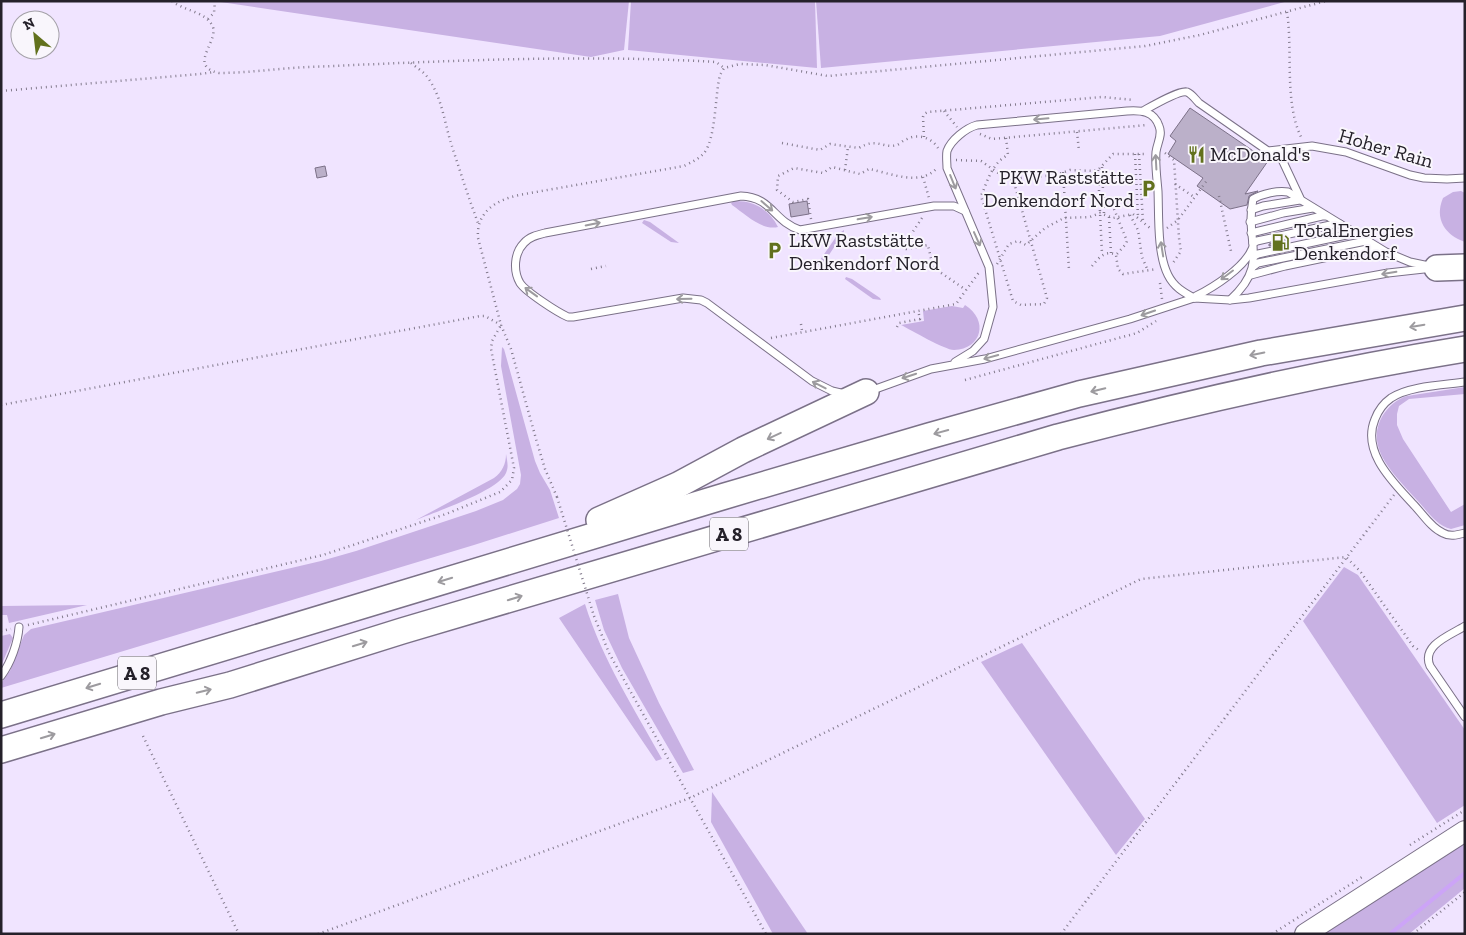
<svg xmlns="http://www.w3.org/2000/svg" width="1466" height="935" font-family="'Zilla Slab',serif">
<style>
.green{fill:#c8b1e3}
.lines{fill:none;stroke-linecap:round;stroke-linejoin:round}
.stream{stroke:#cca4f7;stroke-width:4}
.building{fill:#bbb0c9;stroke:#7c7188}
.lane-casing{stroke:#7b7188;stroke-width:9}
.secondary-casing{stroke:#7b7188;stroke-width:22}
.highway-casing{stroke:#7b7188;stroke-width:28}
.path{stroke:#837b8d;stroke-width:2.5;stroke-dasharray:1 4;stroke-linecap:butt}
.lane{stroke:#fff;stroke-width:7}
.secondary{stroke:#fff;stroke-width:20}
.highway{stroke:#fff;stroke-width:25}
.path-bridge{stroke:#837b8d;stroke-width:2.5;stroke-dasharray:1 4;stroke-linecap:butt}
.oneway{stroke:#9d9b9f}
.labels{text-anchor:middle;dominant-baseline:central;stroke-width:4;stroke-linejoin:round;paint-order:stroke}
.shield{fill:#f9f6fc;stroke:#656169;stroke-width:1}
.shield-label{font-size:19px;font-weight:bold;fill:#25212a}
.street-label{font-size:20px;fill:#25212a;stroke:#f9f6fc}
.poi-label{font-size:20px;fill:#25212a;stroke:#f9f6fc;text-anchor:start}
</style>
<rect width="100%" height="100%" fill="#f0e4ff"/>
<g class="green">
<polygon points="214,1 629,1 624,50 591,57"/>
<polygon points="631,1 815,1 817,68 628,50"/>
<polygon points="816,1 1288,1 1160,36 821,68"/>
<path d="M 1461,191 L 1465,193 L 1465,242 C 1445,235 1434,219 1443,198 L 1453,192 Z"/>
<path d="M 734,201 C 753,200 770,210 778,227 C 762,231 745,214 732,205 L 731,203 Z"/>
<polygon points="644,220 650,222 679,243 671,242 642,223"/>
<polygon points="844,230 844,232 825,261 818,265 818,263 838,234"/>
<polygon points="846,277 852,279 880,298 881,300 873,299 845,279"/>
<path d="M 965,305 C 989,320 982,349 954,350 C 945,350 911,330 901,325 L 924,321 L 923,311 L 952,306 L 963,308 Z"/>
<polygon points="502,347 504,349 535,461 540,473 550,490 559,518 474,545 1,688 1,683 10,671 24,635 31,629 321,561 356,551 476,511 503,500 517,489 520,484 521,475 501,366"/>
<path d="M 1465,387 L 1465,394 L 1409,399 L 1399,406 L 1397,414 L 1397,425 L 1403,439 L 1451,512 L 1465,504 L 1465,525 L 1451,529 C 1436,526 1426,509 1416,499 C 1396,476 1363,448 1383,415 C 1389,406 1397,399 1407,396 Z"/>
<path d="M 506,454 C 507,460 509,467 506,473 C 498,491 435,512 416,520 L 494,478 C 502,472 506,464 506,454 Z"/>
<polygon points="1344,567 1358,575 1465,730 1465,805 1437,823 1303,621"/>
<polygon points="618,594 629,638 659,703 694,770 683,773 622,668 604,630 595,600"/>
<path d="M 585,604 C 602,659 634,708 662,759 L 656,761 L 559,618 Z"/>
<polygon points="87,605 9,623 7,615 1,615 1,606"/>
<polygon points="10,634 13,638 1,666 1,636"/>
<polygon points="1022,643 1145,819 1116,855 981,662"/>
<polygon points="712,792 808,934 773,934 711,822"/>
<polygon points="1465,838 1465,888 1409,934 1316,934"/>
</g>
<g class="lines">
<polyline class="stream" points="1390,934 1465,873"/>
</g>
<g class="building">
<polygon points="1190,108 1268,161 1245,194 1258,191 1249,196 1247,205 1230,209 1197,186 1203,178 1168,154 1176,141 1170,136"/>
<polygon points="325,166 327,176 317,178 315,168"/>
<polygon points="807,201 809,214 791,217 789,204"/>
<polygon points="1289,240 1289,242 1269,246 1269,244"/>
</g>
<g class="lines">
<defs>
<g id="lane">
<path d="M 1143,111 C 1152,106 1179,90 1187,92 C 1192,94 1195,99 1199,103 L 1268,151 L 1312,146 L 1346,152 L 1410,175 L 1424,178 L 1447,179 L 1465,178"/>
<polyline points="1278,151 1300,198"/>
<polyline points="1251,210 1263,206 1300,200"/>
<polyline points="1250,222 1283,213 1313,208"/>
<polyline points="1251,233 1322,216 1326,216"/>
<polyline points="1253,243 1257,241 1335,224 1340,224"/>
<polyline points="1254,256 1258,254 1351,234 1355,234"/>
<polyline points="1254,266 1258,263 1366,241"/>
<polyline points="1251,275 1285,266 1377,247"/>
<path d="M 1196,296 C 1214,287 1244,268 1252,249"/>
<path d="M 1230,300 C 1271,263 1244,243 1253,199 C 1262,194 1278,190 1288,192 L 1386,252 L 1410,262 L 1429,266"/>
<path d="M 955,362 L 973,351 L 984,339 L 993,307 L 989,267 L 947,168 C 947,163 946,156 947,151 C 951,140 966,128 977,125 L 1127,111 C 1141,110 1154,111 1159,126 C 1163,135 1157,143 1156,152 C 1155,165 1157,179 1158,191 C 1159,216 1157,253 1168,275 C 1174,287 1183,292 1194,298"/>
<path d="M 1465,382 C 1443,385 1409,386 1391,398 C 1384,403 1378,411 1375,419 C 1361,452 1393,482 1413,504 C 1422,513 1431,528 1443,533 C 1450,537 1457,535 1465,533"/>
<polyline points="870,391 931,369 985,359 1130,319 1194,298 1230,300 1249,298 1388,273 1433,268"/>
<path d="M 845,394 L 832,391 L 812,381 L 707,303 L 701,300 L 683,298 L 573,317 L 568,317 C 557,312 526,292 520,283 C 513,271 514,253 524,243 C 529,237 537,235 545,233 L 741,196 C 772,197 773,221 800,230 L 934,206 L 954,206 L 965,211"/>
<path d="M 1465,626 C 1451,635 1421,645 1430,666 L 1465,717"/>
<path d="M 1,676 C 11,663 18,642 19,627"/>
</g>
<polyline id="secondary" points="1305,934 1465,831"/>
<g id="highway">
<polyline points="1437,268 1465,267"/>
<polyline points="599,520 678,485 743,450 866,392"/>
<polyline points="1,715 725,496 929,436 1079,394 1261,353 1465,318"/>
<path d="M 1,750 L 161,702 L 230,685 L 402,631 L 1058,437 C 1192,402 1328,371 1465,349"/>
</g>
</defs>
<use href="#lane" class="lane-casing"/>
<use href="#secondary" class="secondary-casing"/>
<use href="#highway" class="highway-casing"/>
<g class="path">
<path d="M 172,1 C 184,11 204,11 212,25 C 221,40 186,66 219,73 C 250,73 280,68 310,67 C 445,61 580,54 716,62 L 724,68"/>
<path d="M 1287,12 C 1293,52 1284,101 1301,137"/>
<polyline points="208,19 214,13 215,1"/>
<path d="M 411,63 C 417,68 424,72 428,78 C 441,96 444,119 450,140 C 459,168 468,196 478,223"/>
<polyline points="1,91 200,74 214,72"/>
<polyline points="944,111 957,127"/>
<polyline points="1077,132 1079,151"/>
<polyline points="980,134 992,139 1147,125"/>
<polyline points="924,137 923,117 924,114 928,112 1102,97 1134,100"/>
<path d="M 1006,138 L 1008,155 C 992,163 988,180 981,196 L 1013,301 L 1021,305 L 1044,304 L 1047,298 L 1013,179"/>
<path d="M 782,143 L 820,150 L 830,144 L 859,148 C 877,137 883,149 897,145 C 900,144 903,140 907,139 C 918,133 932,138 938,148"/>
<polyline points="1165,153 1174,160 1179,238 1181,251 1173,263"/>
<polyline points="1135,154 1138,217"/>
<polyline points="1139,154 1143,222"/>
<polyline points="956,160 981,161 1004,177 1011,179 1056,175 1070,170 1094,171 1099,169 1113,154 1147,154"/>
<polyline points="1102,167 1104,214"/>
<polyline points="845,170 848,147"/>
<polyline points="1098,170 1102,254"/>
<polyline points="1063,172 1069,270"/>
<polyline points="923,177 929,198"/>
<polyline points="1175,184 1194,197"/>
<polyline points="1219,196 1231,251"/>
<polyline points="1114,209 1127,241 1126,244 1116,255"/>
<polyline points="1130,215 1138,230 1142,257 1148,271"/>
<polyline points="1109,217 1111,253"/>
<polyline points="922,218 902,248 906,249 928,245 932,263 934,268 966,290"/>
<path d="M 811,219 L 808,199 L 793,202 L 777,190 L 778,176 L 794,168 L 823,173 L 832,167 L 860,174 L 869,169 C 890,173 920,187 937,168"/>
<polyline points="1167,228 1178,220 1208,179"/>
<polyline points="997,264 1009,244 1018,241 1026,245 1045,228 1064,218 1090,217 1100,213 1113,218 1133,214 1150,228"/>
<path d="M 1092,266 C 1098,259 1105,249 1116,255 L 1118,269 L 1123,274 L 1157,269"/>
<polyline points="591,269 606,266"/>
<polyline points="1160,283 1162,299"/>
<polyline points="801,324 802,331"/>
<polyline points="897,327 899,323 920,319 918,310"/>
<polyline points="771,338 956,304 980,271"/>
<polyline points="965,380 1137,333 1156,321"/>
<polyline points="1,405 480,316 485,316 501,325"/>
<path d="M 557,497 L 545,469 L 536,439 L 511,349 L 501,325 L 478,238 C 476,212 496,200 519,195 L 684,166 C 692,162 699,159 704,153 C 716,139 715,94 720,75 L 724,68 L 740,64 L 765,65 L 828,76 L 1145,46 L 1200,35 L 1326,1"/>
<polyline points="594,616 609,653 766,934"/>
<polyline points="28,625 323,555 446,514 500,492 512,480 514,468 491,349 492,341 501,325"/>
<polyline points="1,631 11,629"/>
<polyline points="143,736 239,934"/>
<polyline points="1410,845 1465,810"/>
<polyline points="318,934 690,798 1141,579 1346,557 1360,571 1413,646 1420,651"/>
<polyline points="1061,934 1394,495"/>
<polyline points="1272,934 1362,877"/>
<polyline points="1413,934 1465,892"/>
</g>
<use href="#lane" class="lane"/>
<use href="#secondary" class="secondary"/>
<use href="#highway" class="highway"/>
<polyline class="path-bridge" points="557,497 594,616"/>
</g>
<defs><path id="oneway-shaft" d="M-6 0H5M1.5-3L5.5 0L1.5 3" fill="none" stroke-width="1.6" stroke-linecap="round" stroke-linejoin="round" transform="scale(1.25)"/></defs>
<g class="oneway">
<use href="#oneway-shaft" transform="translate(1041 119) rotate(175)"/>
<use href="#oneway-shaft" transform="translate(1156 162) rotate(-93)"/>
<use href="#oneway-shaft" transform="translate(953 182) rotate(68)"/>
<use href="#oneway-shaft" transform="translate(767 206) rotate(41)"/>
<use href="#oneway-shaft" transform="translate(865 218) rotate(-10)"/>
<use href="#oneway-shaft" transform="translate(593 224) rotate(-11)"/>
<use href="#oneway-shaft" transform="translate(977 239) rotate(66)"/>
<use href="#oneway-shaft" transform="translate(1162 249) rotate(-99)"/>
<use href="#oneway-shaft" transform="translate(1389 273) rotate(171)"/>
<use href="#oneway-shaft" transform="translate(1227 275) rotate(143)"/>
<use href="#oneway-shaft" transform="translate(531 292) rotate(-144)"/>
<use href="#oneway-shaft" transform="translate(684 299) rotate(179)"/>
<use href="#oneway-shaft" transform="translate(1148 313) rotate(161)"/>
<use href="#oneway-shaft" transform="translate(1417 326) rotate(170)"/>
<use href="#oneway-shaft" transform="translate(1257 354) rotate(168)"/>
<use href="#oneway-shaft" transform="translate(991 357) rotate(165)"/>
<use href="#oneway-shaft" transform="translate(909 376) rotate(162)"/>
<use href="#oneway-shaft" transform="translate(819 385) rotate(-153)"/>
<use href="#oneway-shaft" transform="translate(1098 390) rotate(167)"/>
<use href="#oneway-shaft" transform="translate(941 432) rotate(165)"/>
<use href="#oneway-shaft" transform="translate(774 436) rotate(155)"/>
<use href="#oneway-shaft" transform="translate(445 580) rotate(163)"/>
<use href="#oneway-shaft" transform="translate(515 598) rotate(-17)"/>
<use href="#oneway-shaft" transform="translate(360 644) rotate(-17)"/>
<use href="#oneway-shaft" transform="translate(93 686) rotate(163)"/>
<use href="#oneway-shaft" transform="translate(204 691) rotate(-14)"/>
<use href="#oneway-shaft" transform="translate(48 736) rotate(-17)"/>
</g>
<defs>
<symbol id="restaurant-bare" viewBox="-9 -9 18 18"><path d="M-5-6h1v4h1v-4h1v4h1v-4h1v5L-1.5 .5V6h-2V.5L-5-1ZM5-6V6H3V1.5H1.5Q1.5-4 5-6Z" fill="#62711d" stroke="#f9f6fc" stroke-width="2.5" paint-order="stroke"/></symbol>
<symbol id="parking-bare" viewBox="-9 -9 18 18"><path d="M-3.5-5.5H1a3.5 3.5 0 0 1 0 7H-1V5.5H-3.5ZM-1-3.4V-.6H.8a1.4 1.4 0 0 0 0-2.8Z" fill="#62711d" stroke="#f9f6fc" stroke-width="2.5" paint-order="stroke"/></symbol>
<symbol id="fuel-bare" viewBox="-9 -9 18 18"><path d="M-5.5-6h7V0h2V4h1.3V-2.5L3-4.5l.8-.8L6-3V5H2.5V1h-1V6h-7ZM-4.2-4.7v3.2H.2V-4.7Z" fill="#62711d" stroke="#f9f6fc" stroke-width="2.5" paint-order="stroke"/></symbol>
</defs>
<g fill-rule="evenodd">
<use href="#restaurant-bare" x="1184" y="142" width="25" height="25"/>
<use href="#parking-bare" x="1136" y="176" width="25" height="25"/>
<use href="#fuel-bare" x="1268" y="230" width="25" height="25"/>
<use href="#parking-bare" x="762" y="238" width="25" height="25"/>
</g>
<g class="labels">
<g class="shield">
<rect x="710" y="517.5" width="38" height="33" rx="4"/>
<rect x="118" y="656.5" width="38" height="33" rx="4"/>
</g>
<g class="shield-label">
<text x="729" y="534">A 8</text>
<text x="137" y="673">A 8</text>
</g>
<g class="street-label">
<text transform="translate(1386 148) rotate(16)">Hoher Rain</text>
</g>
<g class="poi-label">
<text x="1210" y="154">McDonald's</text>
<text x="1134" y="177" text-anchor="end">PKW Raststätte<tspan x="1134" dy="23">Denkendorf Nord</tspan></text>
<text x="1294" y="230">TotalEnergies<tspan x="1294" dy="23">Denkendorf</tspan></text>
<text x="789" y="240">LKW Raststätte<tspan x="789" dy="23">Denkendorf Nord</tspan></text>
</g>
</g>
<rect width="1466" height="935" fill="none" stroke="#25212a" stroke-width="5"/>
<g transform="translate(35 35) rotate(332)"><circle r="24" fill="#f9f6fc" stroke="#a4a1a8"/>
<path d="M0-4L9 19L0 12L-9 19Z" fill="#62711d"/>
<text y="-8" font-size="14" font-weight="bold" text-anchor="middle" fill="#25212a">N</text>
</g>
</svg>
